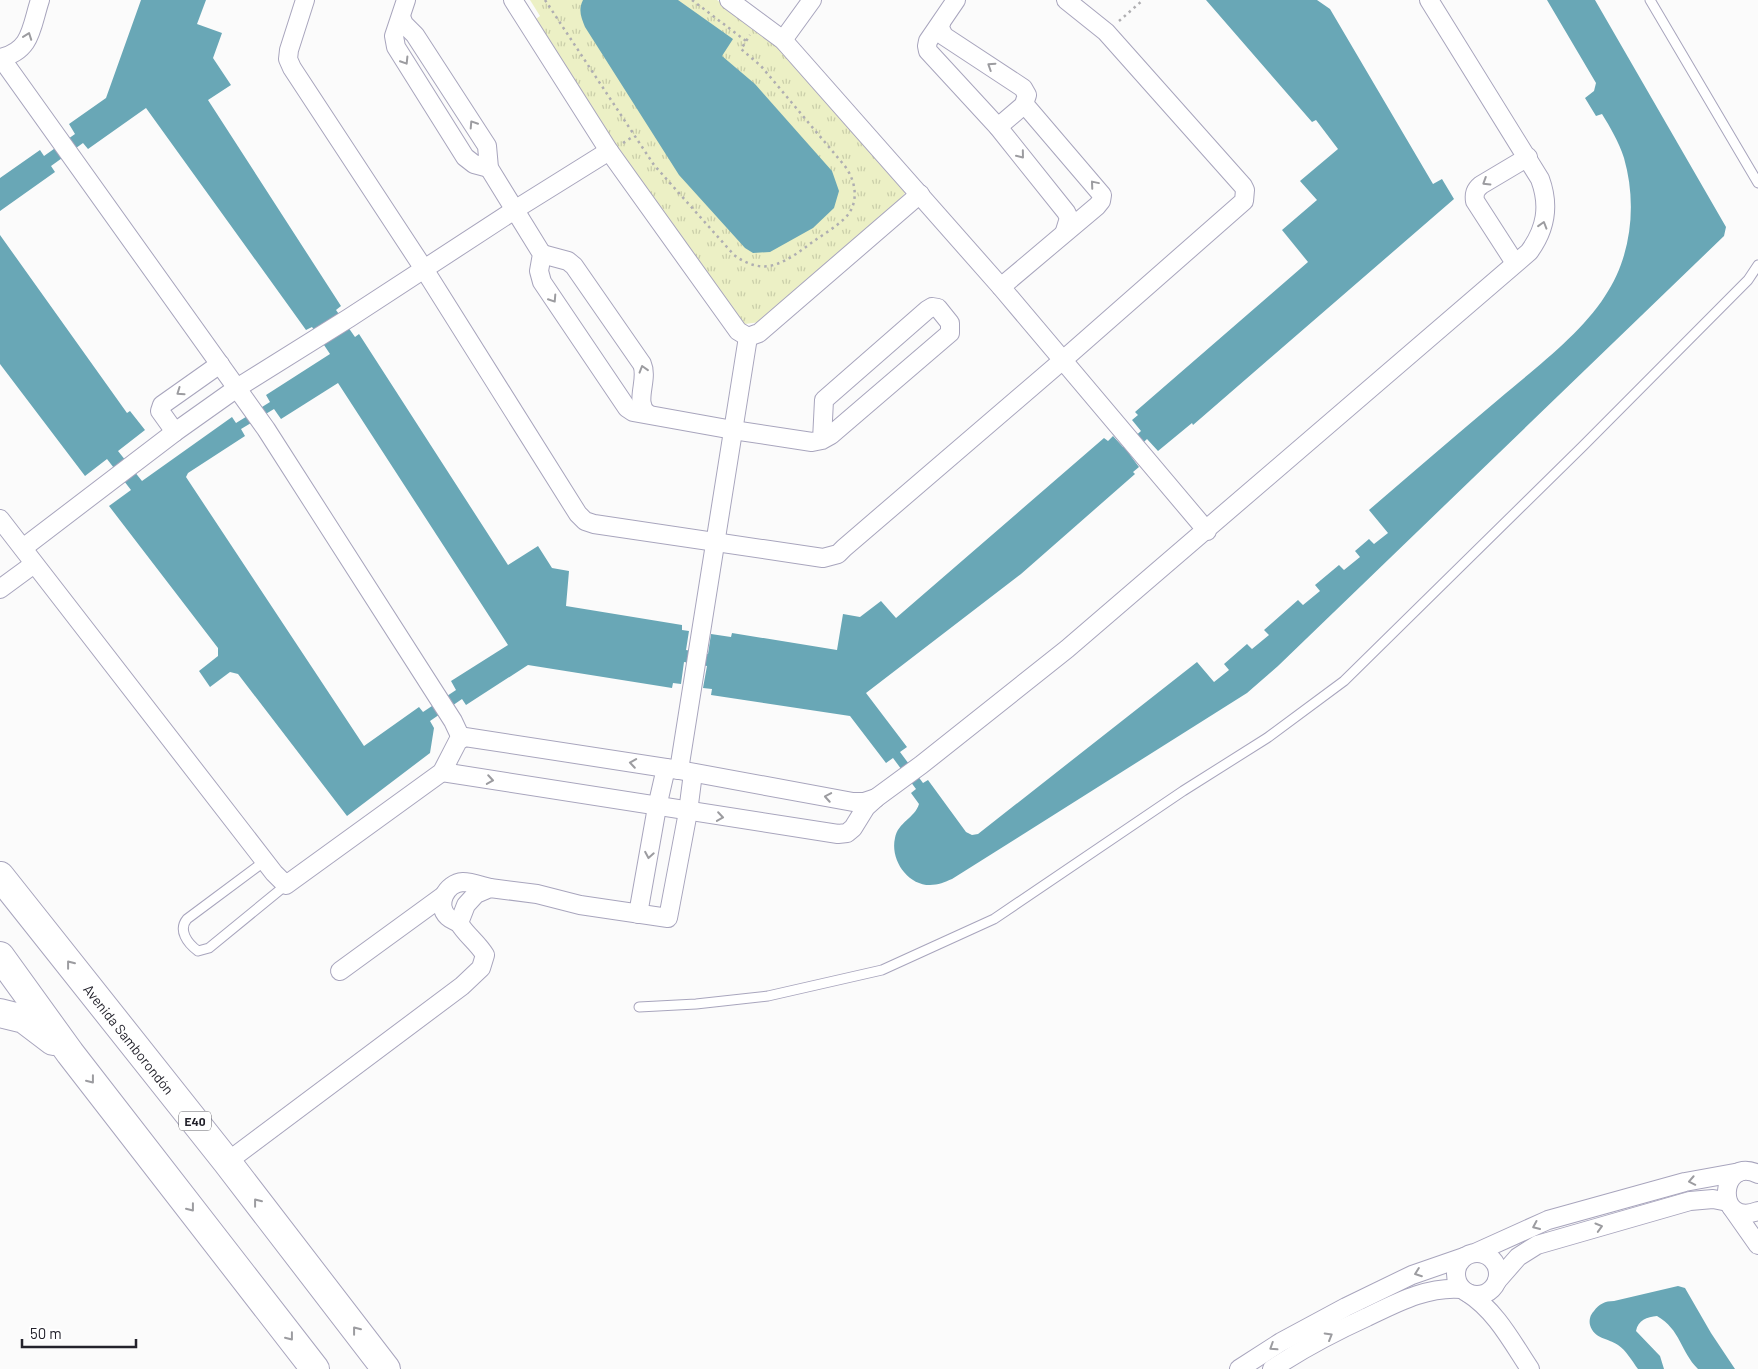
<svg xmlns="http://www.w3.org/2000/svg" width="1758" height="1369" font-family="Barlow,sans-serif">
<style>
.grass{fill:url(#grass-tufts)}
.water{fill:#69a7b6;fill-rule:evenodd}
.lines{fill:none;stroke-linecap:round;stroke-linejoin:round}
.service-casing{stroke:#a8a5bd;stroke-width:11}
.minor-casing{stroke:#a8a5bd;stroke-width:20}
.trunk-casing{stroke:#a8a5bd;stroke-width:30}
.path{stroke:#afaeb1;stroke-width:2.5;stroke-dasharray:2.5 4;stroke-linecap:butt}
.service{stroke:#fff;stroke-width:9}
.minor{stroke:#fff;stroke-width:18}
.trunk{stroke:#fff;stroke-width:28}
.oneway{stroke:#9c9ca0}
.labels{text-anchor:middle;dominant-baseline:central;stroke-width:5;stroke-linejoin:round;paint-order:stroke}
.shield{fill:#fff;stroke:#65646b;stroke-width:1}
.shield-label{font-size:12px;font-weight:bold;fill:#23222b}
.street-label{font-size:14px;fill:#23222b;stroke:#fff}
</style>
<defs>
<pattern id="grass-tufts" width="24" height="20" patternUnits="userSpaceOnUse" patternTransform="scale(1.25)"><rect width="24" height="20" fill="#ecf0c5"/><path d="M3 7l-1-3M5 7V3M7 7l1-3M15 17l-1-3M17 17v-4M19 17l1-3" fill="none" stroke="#cacea9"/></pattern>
</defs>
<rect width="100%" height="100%" fill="#fbfbfb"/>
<polygon class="grass" points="530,0 717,0 765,35 792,57 904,187 905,193 901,198 760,322 745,324 740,322 621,153 533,21 540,16"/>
<g class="water">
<path d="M 141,0 L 206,0 L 197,24 L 222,33 L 213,58 L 231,85 L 208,100 L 341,306 L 336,310 L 355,337 L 359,334 L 508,565 L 538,546 L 552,568 L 569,571 L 566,606 L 682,625 L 682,630 L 689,631 L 686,650 L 708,654 L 711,634 L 731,637 L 732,633 L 837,650 L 843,614 L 860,617 L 881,601 L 896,618 L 1104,438 L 1108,441 L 1113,436 L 1123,447 L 1141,431 L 1132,420 L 1138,415 L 1135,412 L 1308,262 L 1282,230 L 1317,200 L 1300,181 L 1338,149 L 1316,120 L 1312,122 L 1206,0 L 1317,0 L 1330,9 L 1433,184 L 1442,179 L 1454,199 L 1193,425 L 1192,423 L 1158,451 L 1147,439 L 1130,455 L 1139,467 L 1133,472 L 1135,474 L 1021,574 L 866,693 L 907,747 L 900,752 L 923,783 L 928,780 L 966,832 L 972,835 L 978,834 L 1197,662 L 1214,682 L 1229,670 L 1224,664 L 1247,644 L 1252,649 L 1269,635 L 1264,630 L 1298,600 L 1303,605 L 1320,591 L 1315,585 L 1339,565 L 1344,570 L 1360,557 L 1355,551 L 1369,539 L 1374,544 L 1388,533 L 1369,510 C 1412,473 1455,436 1499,399 C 1534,369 1580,335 1605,296 C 1632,256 1637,203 1624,158 C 1619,142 1610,127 1602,114 L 1596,116 L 1585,98 L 1594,91 L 1596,83 L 1547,0 L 1595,0 L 1726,227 L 1724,236 L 1278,666 L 1247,693 L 952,879 C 945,882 938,885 930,885 C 907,885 890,859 895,838 C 898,822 915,818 919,804 L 911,793 L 916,789 L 893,758 L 886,763 L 850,716 L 711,695 L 712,689 L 703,688 L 707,666 L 684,662 L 681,684 L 673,683 L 672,688 L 528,665 L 466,705 L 462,699 L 430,721 L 434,728 L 430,753 L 347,816 L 238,674 L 230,672 L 210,687 L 199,671 L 218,656 L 218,648 L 109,506 L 131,490 L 107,459 L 85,476 L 0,364 L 0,235 L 127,413 L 130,411 L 145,430 L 118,451 L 142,481 L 232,417 L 236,423 L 270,402 L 266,395 L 330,354 L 312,327 L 306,330 L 146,108 L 88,149 L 83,143 L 51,166 L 55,172 L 0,211 L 0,178 L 40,150 L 44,156 L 75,134 L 69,124 L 106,98 ZM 338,383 L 508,645 L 451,681 L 456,690 L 423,712 L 419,707 L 364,746 L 186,477 L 188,473 L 245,436 L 241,429 L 274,409 L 281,419 Z"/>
<path d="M 583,0 L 678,0 L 733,39 L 722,56 L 755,84 L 832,171 L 839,191 L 834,208 L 813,228 L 770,252 L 753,253 L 745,248 L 679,175 L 585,27 C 581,17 578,10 583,0 Z"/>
<path d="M 1678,1286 L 1685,1288 L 1711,1333 L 1735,1369 L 1698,1369 C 1680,1351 1681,1330 1657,1316 C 1647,1317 1638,1320 1636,1331 L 1660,1356 L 1664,1369 L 1638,1369 C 1632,1361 1626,1350 1618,1345 C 1608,1338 1594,1339 1590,1325 C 1589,1320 1590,1315 1594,1311 C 1599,1304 1605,1301 1614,1301 Z"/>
</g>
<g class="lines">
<defs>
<g id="service">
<polyline points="1650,0 1758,183"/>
<path d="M 265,861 L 187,919 C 178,930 187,943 198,951 L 209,948 L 286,885"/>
<polyline points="639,1007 696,1004 768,996 882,970 994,919 1183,791 1267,738 1344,681 1583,446 1748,280 1758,265"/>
</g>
<g id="minor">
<polyline points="305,0 289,50 288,59 292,68 424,269 578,514 585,521 594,524 823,558 838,554 844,548 1063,360 1244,201 1245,190 1243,186 1106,32 1066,0"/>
<polyline points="406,0 394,36 396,47 465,157 474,164 489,168"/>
<polyline points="513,0 609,151 738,331 748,337 759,333 920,194"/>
<polyline points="729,0 783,40 1001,287 1207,531"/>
<polyline points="956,0 928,41 927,46 928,51 998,127 1066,212 1069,218 1065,231"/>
<polyline points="401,17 404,24 415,35 487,146 489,168 542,254 539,271 542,282 627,408 633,412 733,430 812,442 822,440 831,435 950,333 950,323 938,308 932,307 927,310 824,400 822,440"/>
<polyline points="941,23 940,28 944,36 1023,88 1027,95 1025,101 1026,106 1102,195 1101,201 1097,206 1001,287"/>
<polyline points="783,40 812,0"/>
<path d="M 0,58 C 32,51 31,27 40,0"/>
<polyline points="1,58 266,429 453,721 461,738"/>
<polyline points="998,127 1025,104"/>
<path d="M 542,254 L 568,261 L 574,266 L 642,364 C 649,380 633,403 648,414"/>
<path d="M 1515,263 L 1475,201 C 1474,194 1475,190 1481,185 L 1528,157"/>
<polyline points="175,432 160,411 162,405 220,364"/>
<polyline points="0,519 274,873 286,885 442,772 458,741 465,737 679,770 853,802 864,802 876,798"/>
<polyline points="23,548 175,432 237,388 349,318 516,209 609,151"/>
<polyline points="0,589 34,564"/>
<polyline points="679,770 748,337"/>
<path d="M 442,772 L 838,834 L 847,833 L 853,828 L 866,807 L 876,798 L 921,765 L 1067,649 L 1529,252 C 1546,229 1550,206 1540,179 L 1429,0"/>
<polyline points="638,914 657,807 666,768"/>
<path d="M 459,923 C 456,921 451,920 448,917 C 435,905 446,883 463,882 C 471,882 482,886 490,888"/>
<polyline points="340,971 443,896"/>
<path d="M 227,1162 L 462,986 L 481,968 L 485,955 C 477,942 466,935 459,923 L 466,905 L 476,894 L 490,888 L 537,894 L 580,905 L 668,918 L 688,812 L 693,773"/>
<path d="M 1758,1174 C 1719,1155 1714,1228 1758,1211"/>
<polyline points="1732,1208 1758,1245"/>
<polyline points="1477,1252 1548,1220 1685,1182 1740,1172"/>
<circle cx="1477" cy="1274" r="21"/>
<polyline points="1497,1281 1518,1257 1537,1245 1690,1201 1713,1199 1728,1202"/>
<path d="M 1468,1293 C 1496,1311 1512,1342 1530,1369"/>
<polyline points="1239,1369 1281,1342 1346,1307 1412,1275 1464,1257"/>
<path d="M 1272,1369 C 1302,1349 1334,1332 1367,1317 C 1398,1302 1428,1286 1462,1289"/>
</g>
<g id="trunk">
<path id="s1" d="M 0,876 L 227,1162 L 386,1369"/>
<polyline points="0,956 70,1053 315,1369"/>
<polyline points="0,1013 24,1019 53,1041"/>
</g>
</defs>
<use href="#service" class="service-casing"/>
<use href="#minor" class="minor-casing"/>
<use href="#trunk" class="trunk-casing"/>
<g class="path">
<path d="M 545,0 L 654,165 L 734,255 C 745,263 757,268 770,266 C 787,262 800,251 814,241 C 824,234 836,227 845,218 C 860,203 856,180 844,165 L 761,66 L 741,49 L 750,35"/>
<polyline points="692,0 746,41"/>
<polyline points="1119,21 1143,0"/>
<polyline points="623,143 634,136"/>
</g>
<use href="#service" class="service"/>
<use href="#minor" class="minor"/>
<use href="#trunk" class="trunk"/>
</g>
<defs><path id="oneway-chevron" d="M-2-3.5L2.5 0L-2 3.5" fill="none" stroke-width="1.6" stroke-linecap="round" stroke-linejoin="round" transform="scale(1.25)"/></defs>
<g class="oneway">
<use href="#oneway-chevron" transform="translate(28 36) rotate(-70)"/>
<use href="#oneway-chevron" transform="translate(405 61) rotate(58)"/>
<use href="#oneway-chevron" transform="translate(991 66) rotate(-147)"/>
<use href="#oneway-chevron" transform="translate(473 124) rotate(-123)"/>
<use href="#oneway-chevron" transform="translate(1021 155) rotate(51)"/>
<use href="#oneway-chevron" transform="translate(1486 182) rotate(148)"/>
<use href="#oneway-chevron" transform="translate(1094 184) rotate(-130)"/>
<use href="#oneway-chevron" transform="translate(1543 225) rotate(-73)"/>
<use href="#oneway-chevron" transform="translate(553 299) rotate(57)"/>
<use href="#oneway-chevron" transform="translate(643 369) rotate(-107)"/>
<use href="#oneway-chevron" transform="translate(180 392) rotate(145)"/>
<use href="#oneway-chevron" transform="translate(633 763) rotate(-171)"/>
<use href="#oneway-chevron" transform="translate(490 780) rotate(9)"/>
<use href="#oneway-chevron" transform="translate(828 797) rotate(-170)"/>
<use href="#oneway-chevron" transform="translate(720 817) rotate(8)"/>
<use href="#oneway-chevron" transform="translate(649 855) rotate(100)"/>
<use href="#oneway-chevron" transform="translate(70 964) rotate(-128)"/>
<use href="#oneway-chevron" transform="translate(91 1080) rotate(52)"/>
<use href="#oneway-chevron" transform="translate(1692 1181) rotate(169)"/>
<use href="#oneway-chevron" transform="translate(257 1202) rotate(-128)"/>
<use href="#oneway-chevron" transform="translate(191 1208) rotate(52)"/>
<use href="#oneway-chevron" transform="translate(1536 1226) rotate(156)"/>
<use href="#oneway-chevron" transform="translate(1599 1227) rotate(-16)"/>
<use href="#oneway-chevron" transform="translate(1418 1273) rotate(160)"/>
<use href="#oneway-chevron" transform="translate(356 1330) rotate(-128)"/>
<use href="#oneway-chevron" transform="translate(1329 1336) rotate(-30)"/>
<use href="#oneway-chevron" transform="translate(290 1337) rotate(52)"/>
<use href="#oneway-chevron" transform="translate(1273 1347) rotate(147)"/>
</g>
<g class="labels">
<rect class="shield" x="179" y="1111.5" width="32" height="19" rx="4"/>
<g class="shield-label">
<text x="195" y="1121">E40</text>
</g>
<g class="street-label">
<text stroke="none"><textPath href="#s1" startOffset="208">Avenida Samborondón</textPath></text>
</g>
</g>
<path d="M22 1339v8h114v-8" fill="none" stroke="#23222b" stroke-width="2.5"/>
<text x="30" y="1339" font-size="15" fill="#23222b" stroke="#ffffff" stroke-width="4" paint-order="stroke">50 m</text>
</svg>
